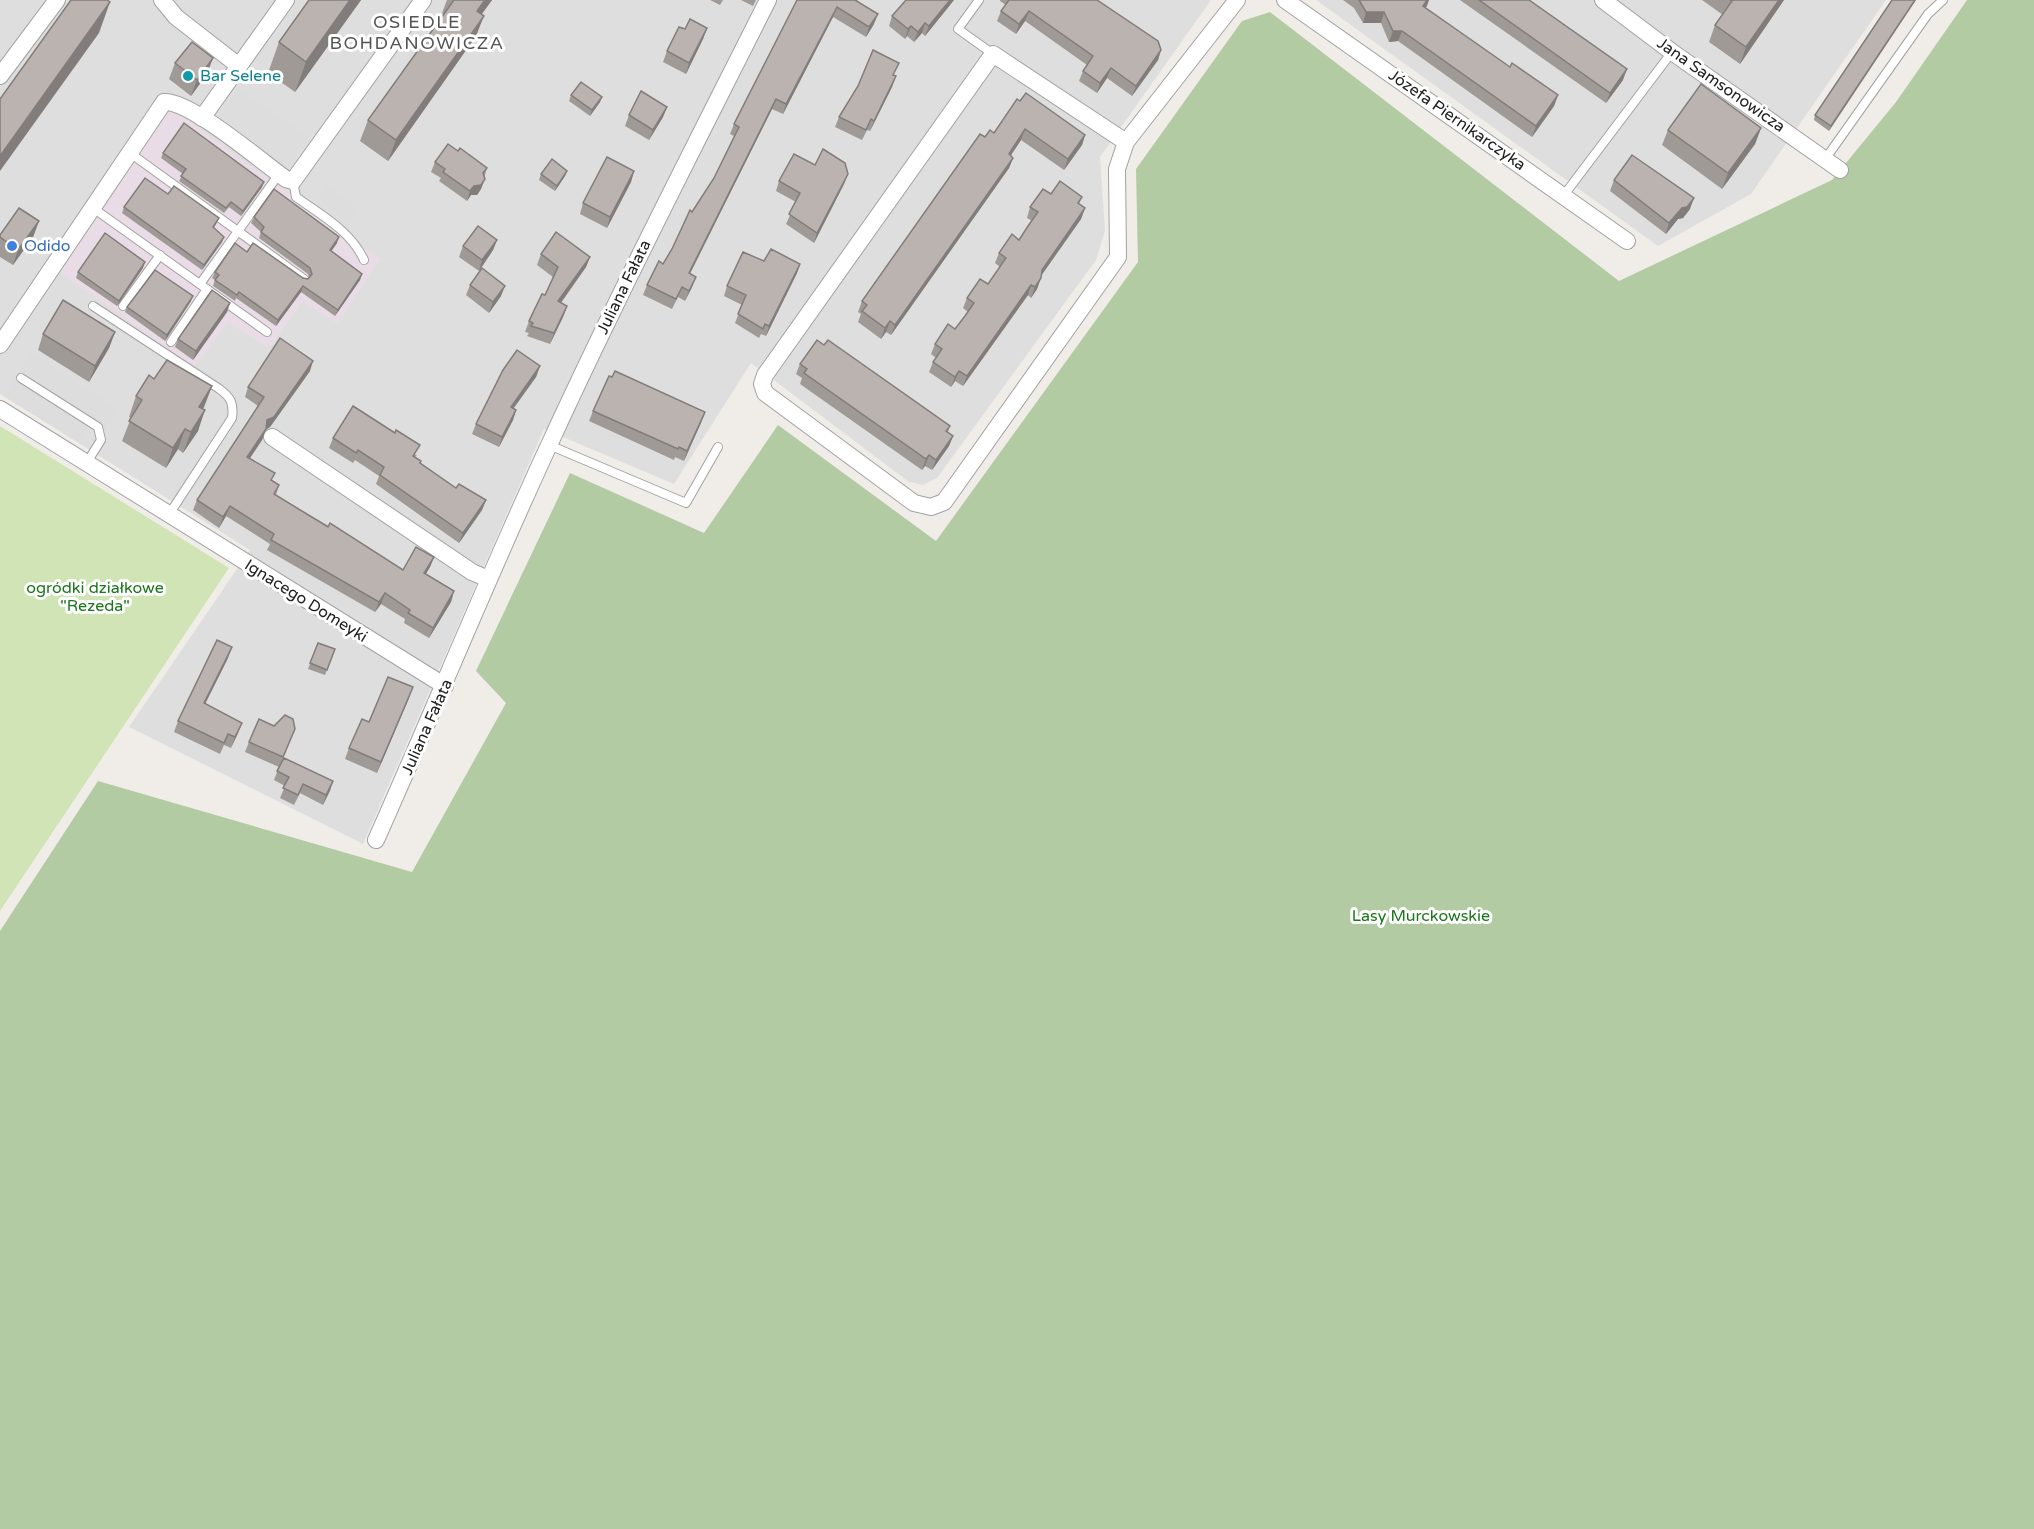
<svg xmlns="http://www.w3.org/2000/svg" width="2034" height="1529" font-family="'Varela Round',sans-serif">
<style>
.residential{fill:#dfdede}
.industrial{fill:#e9dce7}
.grass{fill:#d0e4b5}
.forest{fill:#b2cba3}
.parking{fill:#ddd}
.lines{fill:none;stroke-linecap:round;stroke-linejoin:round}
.lane-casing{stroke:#a2a2a2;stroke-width:10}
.street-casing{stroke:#a2a2a2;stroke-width:18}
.lane{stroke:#fff;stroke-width:8}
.street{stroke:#fff;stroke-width:16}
.wall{fill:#a09a96}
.shaded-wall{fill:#827d7a}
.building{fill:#bab3af;stroke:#827d7a;stroke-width:1.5}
.culture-dot{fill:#0f9aa8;stroke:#fff;stroke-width:2}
.shop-dot{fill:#3f7fe0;stroke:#fff;stroke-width:2}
.labels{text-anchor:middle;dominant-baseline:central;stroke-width:6;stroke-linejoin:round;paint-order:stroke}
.culture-label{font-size:16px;fill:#0d838f;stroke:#fff;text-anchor:start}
.street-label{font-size:16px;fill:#212121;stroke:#fff}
.shop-label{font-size:16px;fill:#366cbe;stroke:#fff;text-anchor:start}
.park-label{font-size:16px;fill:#197619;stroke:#fff}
.neighbourhood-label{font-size:18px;letter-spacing:1.5px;fill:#545454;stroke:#fff}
</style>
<rect width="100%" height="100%" fill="#f0ede9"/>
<g class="residential">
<polygon points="0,0 1211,0 1100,157 1105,231 1096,260 937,478 923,485 909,482 751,363 674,484 544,429 363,844 129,727 250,550 0,394"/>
<polygon points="1316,0 1886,0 1751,194 1658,246"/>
</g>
<polygon class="industrial" points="169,107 380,259 337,323 303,301 269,348 228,322 194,367 58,271"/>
<polygon class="grass" points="0,426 229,568 0,911"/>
<polygon class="forest" points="1967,0 2034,0 2034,1529 0,1529 0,931 98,781 412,872 506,703 476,671 570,473 704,533 778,425 936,541 1138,262 1136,169 1242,21 1270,12 1619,281 1832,180 1896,102"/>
<g class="parking">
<polygon points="238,88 309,138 288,168 217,118"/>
<polygon points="327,187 359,209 350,222 318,199"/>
<polygon points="31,353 117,408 101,436 87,427 78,441 5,397"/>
</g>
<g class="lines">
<defs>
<g id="lane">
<polyline points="979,0 958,29 993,54"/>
<polyline points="130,153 304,279"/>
<polyline points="1826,158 1928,14 1943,0"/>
<path d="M 293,181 L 296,197 C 321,215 351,231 364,260"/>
<polyline points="1564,195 1672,52"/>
<polyline points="93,208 267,332"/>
<polyline points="200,284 279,174"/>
<path d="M 93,306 L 218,388 C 231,397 234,403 232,418 L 168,516"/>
<polyline points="123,306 160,255"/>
<polyline points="171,342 207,289"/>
<polyline points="21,378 98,427 101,440 86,464"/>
<polyline points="549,445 686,503 718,447"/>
</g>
<g id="street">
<polyline points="162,0 176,17 239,66"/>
<polyline points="1285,0 1627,241"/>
<polyline points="1603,0 1672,52 1840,170"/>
<polyline points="0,76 57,0"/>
<polyline points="202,118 286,0"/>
<polyline points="1126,142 993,54 765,375 762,384 765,393 914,503 931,507 944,502 1118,257 1117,169 1126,142 1237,0"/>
<path d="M 0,345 L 164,102 C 190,100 262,162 286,179 L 293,181 L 423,0"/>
<polyline points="0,409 445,686"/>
<polyline points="272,437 472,572 488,579"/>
<path d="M 376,840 C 435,708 489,574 550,443 C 619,293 694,147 768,0"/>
</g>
</defs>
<use href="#lane" class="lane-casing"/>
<use href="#street" class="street-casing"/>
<use href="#lane" class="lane"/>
<use href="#street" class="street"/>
</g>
<g class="wall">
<polygon points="309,0 361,0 295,92 268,73 279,42"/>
<polygon points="447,0 492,0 482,14 476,36 388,161 360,141 368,120 444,15 442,13"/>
<polygon points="710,0 723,0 720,5"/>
<polygon points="741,0 756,0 753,6"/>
<polygon points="797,0 858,0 857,1 874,24 866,37 833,17 783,114 772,109 690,274 696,277 692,287 685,301 678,297 672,309 643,295 647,285 663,264 692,212 714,178 734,136 730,134 734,124"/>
<polygon points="954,0 925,36 922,33 914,42 907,36 905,39 889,26 892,16"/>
<polygon points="1000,0 1097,0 1161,50 1158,60 1132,96 1107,78 1097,93 1079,81 1083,71 1087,65 1025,21 1016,34 997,21 1001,11 1006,5 1000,1"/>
<polygon points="1343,0 1429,0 1425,8 1510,67 1558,95 1554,106 1532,137 1398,41 1389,42 1381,23 1363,23 1354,8"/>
<polygon points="1460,0 1529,0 1623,80 1606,103"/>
<polygon points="1702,0 1784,0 1740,64 1709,42 1715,25 1723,15"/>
<polygon points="1892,0 1829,131 1814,120 1815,115"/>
<polygon points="707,28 703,39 686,74 663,62 667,51 685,29"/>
<polygon points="175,63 207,74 191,96 169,79"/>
<polygon points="894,76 892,87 870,131 867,130 862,140 835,127 839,117"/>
<polygon points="571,95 602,97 600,102 590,116 569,101"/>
<polygon points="1017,99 1085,135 1082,145 1064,170 1021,140 1011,155 1013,158 1009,168 891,335 886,332 881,339 858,322 861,314 858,312 862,301 985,137 994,133"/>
<polygon points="667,107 663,117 649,140 625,126 629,115"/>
<polygon points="1761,128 1755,144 1722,189 1662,145 1668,130"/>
<polygon points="458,151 487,168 481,189 477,195 471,195 467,201 439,181 441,178 431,172 435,162"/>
<polygon points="163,153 262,187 241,216 229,207 224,213 179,181 183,174 161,158"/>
<polygon points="815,165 848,174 844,184 814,243 786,224 796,202 776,191 779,181"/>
<polygon points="567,171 565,176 555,191 539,180 541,174"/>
<polygon points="634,171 631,182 607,228 580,214 583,203"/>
<polygon points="1614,180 1690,209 1683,218 1678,219 1666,234 1610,191"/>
<polygon points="168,194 219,218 214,228 222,242 202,270 122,213 124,207"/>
<polygon points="1051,194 1082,197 1079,204 1085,208 1081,219 1041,276 1037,289 1031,298 1028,295 963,386 955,381 951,387 929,372 933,362 936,358 931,354 935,344 955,329 968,312 963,308 967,298 988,284 1000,267 995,263 999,253 1019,240 1032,221 1027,218 1030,207"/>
<polygon points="254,217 337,243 331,251 362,274 360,280 335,316 301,292 276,326 236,298 235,301 213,286 215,280 212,278 215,272 247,252 303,278 308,279 309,278 308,274 259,238 261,232 251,223"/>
<polygon points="39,221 33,237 13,265 0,257 0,235"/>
<polygon points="497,240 493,250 479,271 459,257 463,246"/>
<polygon points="541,254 590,257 586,267 561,303 567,306 563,317 550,344 527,336 529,333 525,332 529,321 545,295 553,277 537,265"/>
<polygon points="764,261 800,264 797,273 766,336 761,334 759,338 735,323 742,305 724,296 727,286"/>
<polygon points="143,268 117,306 76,278 78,272"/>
<polygon points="470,285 501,296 489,313 466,295"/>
<polygon points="191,301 165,341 125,312 127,307"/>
<polygon points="230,303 227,312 193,360 175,347 178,339"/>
<polygon points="115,332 109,348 89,382 38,350 43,334"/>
<polygon points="824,345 950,426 948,432 953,436 949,446 932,470 925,466 922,470 800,384 802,378 796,374 800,364"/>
<polygon points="540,366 536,377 514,408 516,410 513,420 499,447 472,434 476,424"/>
<polygon points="310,371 270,427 266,429 262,440 250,458 272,481 279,485 276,495 403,570 434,557 430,567 426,574 454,591 451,602 429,638 404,623 405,619 381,604 375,612 267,550 270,544 226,516 219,528 193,510 197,500 258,406 245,397 248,387"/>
<polygon points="154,379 212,386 203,409 198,431 183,453 178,449 166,468 122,441 131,418 129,417 136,396"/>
<polygon points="593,411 705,412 684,461 675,457 674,460 589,421"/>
<polygon points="333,438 417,455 415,457 421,463 456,488 486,500 482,510 459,543 376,484 379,476 355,460 353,463 329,448"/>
<polygon points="318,643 335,649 325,675 308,669"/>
<polygon points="228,658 205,704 238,733 231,748 224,745 220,754 174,732 178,721"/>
<polygon points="409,698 377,773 345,759 349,748 369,722"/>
<polygon points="274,726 295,729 282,761 333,781 323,805 300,793 294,805 280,798 285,786 274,780 279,767 245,752 249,742"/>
</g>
<g class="shaded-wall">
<polygon points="350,0 361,0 295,92 306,62"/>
<polygon points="485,0 492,0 469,31 477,11"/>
<polygon points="950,0 954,0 925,36 929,26"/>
<polygon points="1427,0 1429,0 1427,6 1419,17 1423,6"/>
<polygon points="1779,0 1784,0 1740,64 1746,47"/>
<polygon points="1915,0 1916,0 1829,131 1831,126"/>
<polygon points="110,2 99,33 0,171 0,156"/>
<polygon points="837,7 833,17 783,114 786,104"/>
<polygon points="1029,11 1025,21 1016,34 1019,24"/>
<polygon points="1366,12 1384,12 1381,23 1363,23"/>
<polygon points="878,14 874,24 866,37 869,27"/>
<polygon points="484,16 476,36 388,161 396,140"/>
<polygon points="925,23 922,33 914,42 918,32"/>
<polygon points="911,26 907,36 905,39 908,29"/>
<polygon points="707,28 703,39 686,74 689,63"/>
<polygon points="1393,31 1402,31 1398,41 1389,42"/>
<polygon points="1161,50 1158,60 1132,96 1136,86"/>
<polygon points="213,58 207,74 191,96 197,80"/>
<polygon points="1111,68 1107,78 1097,93 1100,83"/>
<polygon points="1627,69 1623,80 1606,103 1610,93"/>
<polygon points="896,76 892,87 870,131 874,121"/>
<polygon points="1558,95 1554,106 1532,137 1536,126"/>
<polygon points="602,97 600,102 590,116 592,110"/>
<polygon points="776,99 772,109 685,283 689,273"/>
<polygon points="667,107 663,117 649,140 653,130"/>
<polygon points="1761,128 1755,144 1722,189 1728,173"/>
<polygon points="1025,129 1021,140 1005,164 1009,154"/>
<polygon points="1085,135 1082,145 1064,170 1068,159"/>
<polygon points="1013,158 1009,168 891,335 895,325"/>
<polygon points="567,171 565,176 555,191 557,186"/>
<polygon points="634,171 631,182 607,228 610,217"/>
<polygon points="848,174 844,184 814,243 817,233"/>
<polygon points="485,179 481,189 477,195 471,195 467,201 470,191 474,186"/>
<polygon points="264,182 262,187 241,216 243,211"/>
<polygon points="1694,198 1690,209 1683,218 1678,219 1666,234 1669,223 1682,208"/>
<polygon points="1085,208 1081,219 1038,280 1042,270"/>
<polygon points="39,221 33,237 13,265 18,250"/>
<polygon points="224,237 222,242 202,270 204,265"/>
<polygon points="339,237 337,243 328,256 330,250"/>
<polygon points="497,240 493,250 479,271 482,260"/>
<polygon points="590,257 586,267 554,312 558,301"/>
<polygon points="145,262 143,268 117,306 119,301"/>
<polygon points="800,264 797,273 766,336 769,326"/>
<polygon points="362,274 360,280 335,316 338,310"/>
<polygon points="696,277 692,287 685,301 689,291"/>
<polygon points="1041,278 1037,289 1031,298 1035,287"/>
<polygon points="1031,285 1028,295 963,386 967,376"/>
<polygon points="303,286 301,292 276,326 278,320"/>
<polygon points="505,286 501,296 489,313 493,302"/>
<polygon points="193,296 191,301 165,341 167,335"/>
<polygon points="230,303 227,312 193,360 196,351"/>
<polygon points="567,306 563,317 550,344 554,333"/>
<polygon points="890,321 886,332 881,339 885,328"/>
<polygon points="115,332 109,348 89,382 95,366"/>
<polygon points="313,361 310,371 270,427 264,431 267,420"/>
<polygon points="540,366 536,377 507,417 511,407"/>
<polygon points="959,371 955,381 951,387 955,377"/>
<polygon points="212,386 204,407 191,427 199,407"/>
<polygon points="205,410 198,431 183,453 191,432"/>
<polygon points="516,410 513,420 499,447 502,437"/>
<polygon points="705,412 701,423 684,461 687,451"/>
<polygon points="185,429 178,449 166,468 173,448"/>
<polygon points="266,429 262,440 244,467 247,457"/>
<polygon points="953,436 949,446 932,470 936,460"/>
<polygon points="929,455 925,466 922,470 926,459"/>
<polygon points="486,500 482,510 459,543 463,533"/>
<polygon points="230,506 226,516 219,528 223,517"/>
<polygon points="434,557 430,567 420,583 424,573"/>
<polygon points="454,591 451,602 429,638 433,628"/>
<polygon points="385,593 381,604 375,612 379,602"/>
<polygon points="232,647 228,658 200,714 204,703"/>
<polygon points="413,687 409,698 377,773 381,762"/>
<polygon points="242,723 238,733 231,748 235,737"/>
<polygon points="333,781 330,791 323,805 326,795"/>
</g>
<g class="building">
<polygon points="71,0 107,0 110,2 0,156 0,99"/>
<polygon points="309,0 350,0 306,62 279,42"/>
<polygon points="454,0 485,0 477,11 484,16 396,140 368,120"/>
<polygon points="797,0 855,0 878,14 869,27 837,7 786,104 776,99 689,273 696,277 689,291 682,287 676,299 647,285 659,261 663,264 672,249 690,210 692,212 714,178 739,127 734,124"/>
<polygon points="906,0 950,0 929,26 925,23 918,32 911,26 908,29 892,16"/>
<polygon points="1009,0 1097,0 1158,41 1161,50 1136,86 1111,68 1100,83 1083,71 1093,56 1029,11 1019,24 1001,11"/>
<polygon points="1359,0 1427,0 1423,6 1510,67 1512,63 1558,95 1536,126 1402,31 1393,31 1384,12 1366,12"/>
<polygon points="1479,0 1529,0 1627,69 1610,93"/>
<polygon points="1730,0 1779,0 1746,47 1715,25 1732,1"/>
<polygon points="1892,0 1915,0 1831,126 1815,115"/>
<polygon points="690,19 707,28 689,63 667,51 679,27 685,29"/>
<polygon points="192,42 213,58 197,80 175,63"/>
<polygon points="873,50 899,63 893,75 896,76 874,121 871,119 866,130 839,117 858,86"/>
<polygon points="581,82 602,97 592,110 571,95"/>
<polygon points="1701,84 1761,128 1728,173 1668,130"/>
<polygon points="641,91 667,107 653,130 629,115"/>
<polygon points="1026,93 1085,135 1068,159 1025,129 1009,154 1013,158 895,325 890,321 885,328 862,311 867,305 862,301 980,134 985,137 990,130 994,133 1017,99 1020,101"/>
<polygon points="184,123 264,182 243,211 231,202 226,208 181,176 186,169 163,153"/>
<polygon points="448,144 458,151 460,148 487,168 483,173 485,179 481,185 474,186 470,191 443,172 445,169 435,162"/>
<polygon points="823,149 845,163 848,174 817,233 789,214 800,193 779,181 794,154 815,165"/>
<polygon points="1632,155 1694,198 1687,207 1682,208 1669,223 1614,180"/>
<polygon points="607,157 634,171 610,217 583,203"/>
<polygon points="552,159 567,171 557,186 541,174"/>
<polygon points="145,178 168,194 174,186 219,218 213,227 224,237 204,265 124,207"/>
<polygon points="1060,181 1082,197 1078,203 1085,208 1042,270 1041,278 1035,287 1031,285 967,376 959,371 955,377 933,362 942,349 935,344 948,324 955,329 965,316 974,303 967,298 980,279 988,284 1006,258 999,253 1012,234 1019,240 1028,226 1038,212 1030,207 1043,189 1051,194"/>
<polygon points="274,189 339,237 330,250 362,274 338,310 303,286 278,320 239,292 237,295 215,280 219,275 215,272 235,243 247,252 253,243 303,278 308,279 312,274 310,268 261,232 264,227 254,217"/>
<polygon points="19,208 39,221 18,250 0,237 0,235"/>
<polygon points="478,226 497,240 482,260 463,246"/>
<polygon points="556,232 590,257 558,301 567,306 554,333 531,326 533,323 529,321 542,294 545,295 558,267 541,254"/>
<polygon points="105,233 145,262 119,301 78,272"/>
<polygon points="771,249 800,264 769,326 765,324 763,329 738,314 746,295 727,286 743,252 764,261"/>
<polygon points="482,268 505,286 493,302 470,285"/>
<polygon points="155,270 193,296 167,335 127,307"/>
<polygon points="212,290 230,303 196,351 178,339"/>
<polygon points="63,300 115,332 95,366 43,334"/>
<polygon points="280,338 313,361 274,417 267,420 266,429 247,457 275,473 271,480 279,485 274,494 328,527 330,523 403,570 416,547 434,557 424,573 454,591 433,628 408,613 410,610 385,593 379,602 271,540 274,534 230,506 223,517 197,500 264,397 248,387"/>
<polygon points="817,340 824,345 828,340 950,426 946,431 953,436 936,460 929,455 926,459 804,373 807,369 800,364"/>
<polygon points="517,350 540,366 511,407 516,410 502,437 476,424 503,370"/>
<polygon points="167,360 212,386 199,407 205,410 191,432 185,429 173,448 129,421 142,400 136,396 149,375 154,379"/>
<polygon points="615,371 705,412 687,451 679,447 678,449 593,411 609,376 612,377"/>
<polygon points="353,406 395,433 396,430 420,445 413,456 421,461 420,463 456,488 459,484 486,500 463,533 380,475 384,467 358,450 356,453 333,438"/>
<polygon points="217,640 232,647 204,703 242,723 235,737 228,734 224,743 178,721"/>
<polygon points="318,643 335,649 327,670 310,663"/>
<polygon points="388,677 413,687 381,762 349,748 362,719 369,722"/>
<polygon points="285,715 293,719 295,729 283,757 249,742 259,719 274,726"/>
<polygon points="284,758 333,781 326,795 303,784 298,795 283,788 289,777 277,771"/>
</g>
<circle class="culture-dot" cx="188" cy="76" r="6"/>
<circle class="shop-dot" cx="12" cy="246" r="6"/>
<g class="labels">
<g class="culture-label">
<text x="200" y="76">Bar Selene</text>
</g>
<g class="street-label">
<text transform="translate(1721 85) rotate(35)">Jana Samsonowicza</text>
<text transform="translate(1457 120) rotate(35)">Józefa Piernikarczyka</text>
<text transform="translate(624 287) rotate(-64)">Juliana Fałata</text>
<text transform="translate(306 601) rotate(32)">Ignacego Domeyki</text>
<text transform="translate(427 727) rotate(-66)">Juliana Fałata</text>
</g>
<g class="shop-label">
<text x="24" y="246">Odido</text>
</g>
<g class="park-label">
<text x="95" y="588">ogródki działkowe<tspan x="95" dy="18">"Rezeda"</tspan></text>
<text x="1421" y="916">Lasy Murckowskie</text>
</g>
<g class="neighbourhood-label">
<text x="417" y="22">OSIEDLE<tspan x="417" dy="21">BOHDANOWICZA</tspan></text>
</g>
</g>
</svg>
